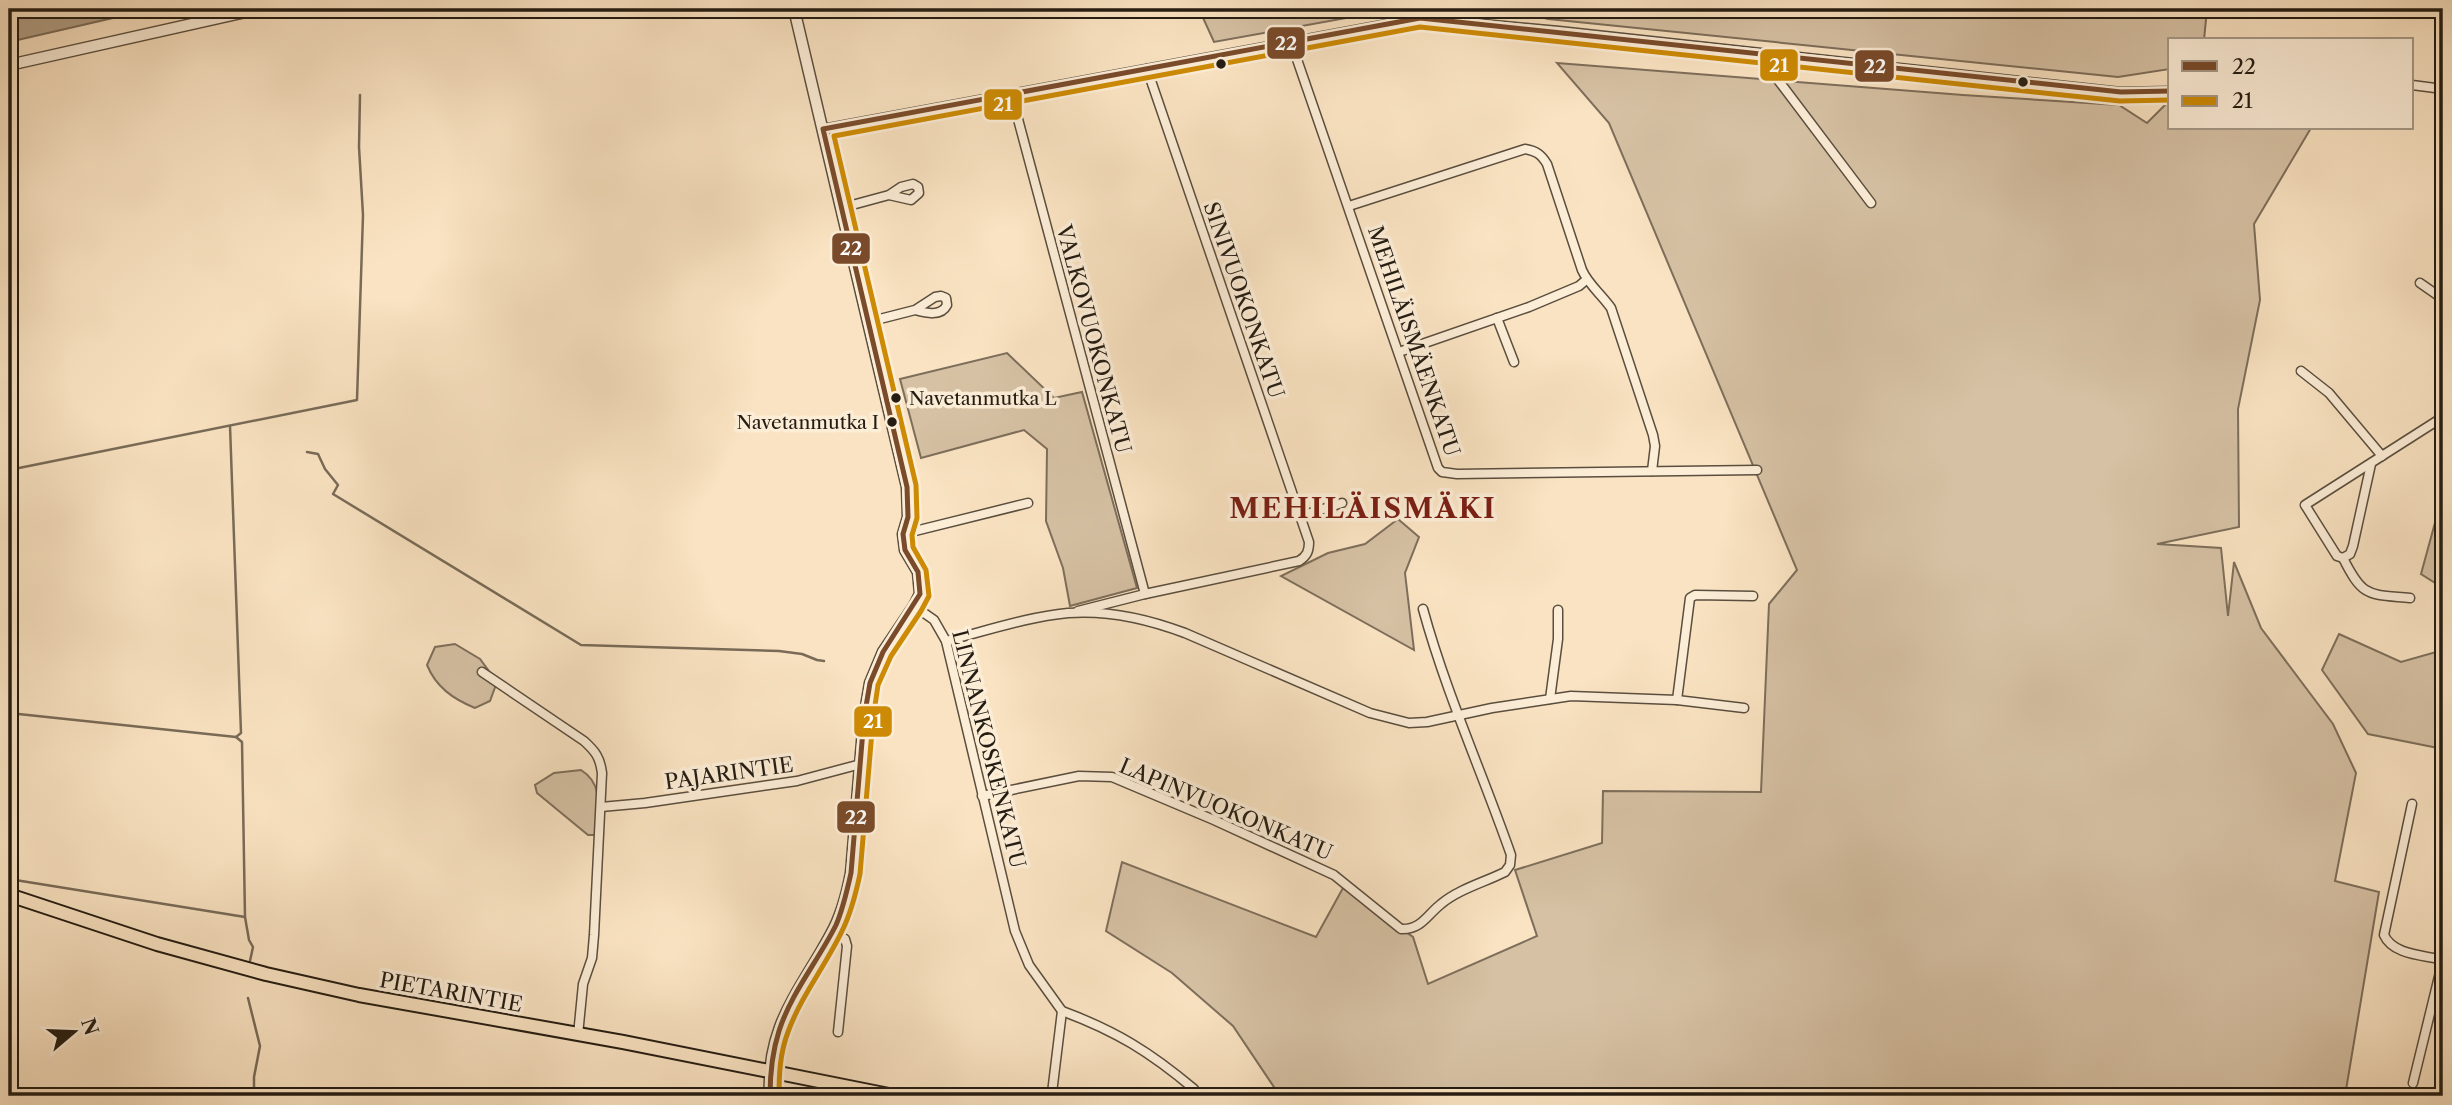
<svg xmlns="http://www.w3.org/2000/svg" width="2452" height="1105" font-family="'Libre Caslon Text',serif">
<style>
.green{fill:#d6c1a4;stroke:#7d6e5b;stroke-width:2}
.water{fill:#b19f86;stroke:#796b58;stroke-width:2}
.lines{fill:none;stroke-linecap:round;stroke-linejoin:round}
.stream{stroke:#796b58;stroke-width:2.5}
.minor-casing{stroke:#5a4e3e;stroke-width:11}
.tertiary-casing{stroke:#5a4e3e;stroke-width:13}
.primary-casing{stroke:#241c12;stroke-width:16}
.minor{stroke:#fcedd7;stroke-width:8}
.tertiary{stroke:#fcedd7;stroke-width:10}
.primary{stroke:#fae3c2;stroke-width:12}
.bus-1-casing{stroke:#fcedd7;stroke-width:10}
.bus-2-casing{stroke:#fcedd7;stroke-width:10}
.bus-1{stroke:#7a4b2a;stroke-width:5}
.bus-2{stroke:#cd8a04;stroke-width:5}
.bus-dot{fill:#241c12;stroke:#fcedd7;stroke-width:2.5}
.labels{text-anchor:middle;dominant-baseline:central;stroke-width:7;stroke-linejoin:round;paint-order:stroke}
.bus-label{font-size:19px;fill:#241c12;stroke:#fcedd7;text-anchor:start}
.street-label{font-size:21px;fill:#241c12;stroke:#fcedd7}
.district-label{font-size:28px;font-weight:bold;letter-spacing:2px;fill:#7a1f14;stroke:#fcedd7}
.line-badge{stroke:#fcedd7;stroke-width:2.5}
.badge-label{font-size:19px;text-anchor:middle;font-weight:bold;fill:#fff}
</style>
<rect width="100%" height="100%" fill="#fae3c2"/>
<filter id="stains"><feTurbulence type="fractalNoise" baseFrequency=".00286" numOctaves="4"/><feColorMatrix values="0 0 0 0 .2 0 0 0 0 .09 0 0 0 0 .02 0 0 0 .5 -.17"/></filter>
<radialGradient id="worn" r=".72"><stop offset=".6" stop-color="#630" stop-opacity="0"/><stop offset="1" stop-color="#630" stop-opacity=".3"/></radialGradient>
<g class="green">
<polygon points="1199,9 1396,9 1214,42"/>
<polygon points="1405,9 2207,9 2204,40 2170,40 2170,69 2118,77 1548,19 1515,10"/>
<polygon points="1557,63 1963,95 2119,105 2147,123 2167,103 2170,103 2170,128 2311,128 2254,224 2260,300 2238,409 2239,527 2157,544 2221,548 2228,616 2234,562 2261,628 2333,724 2356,773 2335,881 2379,892 2345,1096 1280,1096 1233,1026 1172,973 1106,931 1122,862 1316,937 1343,888 1413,937 1428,984 1537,936 1515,870 1602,843 1603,791 1761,792 1769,604 1797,570 1609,123"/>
<polygon points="1007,353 1054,398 1082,392 1137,588 1070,606 1063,568 1046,521 1047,449 1024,430 921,458 900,379"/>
<polygon points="2442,497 2443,497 2443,588 2421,574"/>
<polygon points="1398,519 1419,537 1405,573 1414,650 1281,576 1328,553 1365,544"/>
<polygon points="2339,634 2401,662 2443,650 2443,749 2368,734 2322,670"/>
<path d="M 455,644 L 480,659 L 497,682 L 490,701 L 475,708 C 453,699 436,687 427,665 L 435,647 Z"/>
<path d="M 581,770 C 605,785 597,810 597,835 L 588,835 L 537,793 L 535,785 L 554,773 Z"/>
</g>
<polygon class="water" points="9,9 152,9 9,42"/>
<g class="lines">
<g class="stream">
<polyline points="307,452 318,454 325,469 338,485 333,494 581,645 779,651 802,654 817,660 824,661"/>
<polyline points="9,470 357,400 363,215 359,147 360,95"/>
<polyline points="9,713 236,737 241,733 230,426"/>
<polyline points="236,737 242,742 245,917 249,940 253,947 250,961"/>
<polyline points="9,879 245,917"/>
<polyline points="248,998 260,1046 254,1077 254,1096"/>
</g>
<defs>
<g id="minor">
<polyline points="1291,42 1438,468 1442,472 1457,474 1757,470"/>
<polyline points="1762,54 1772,72 1871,203"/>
<polyline points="2412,85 2443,89"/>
<polyline points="1011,93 1145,594"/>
<polyline points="823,129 1420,18 1559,31 2121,92 2170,91"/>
<path d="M 1349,206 L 1525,149 C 1536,151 1541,154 1547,164 L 1582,270 C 1588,284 1602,295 1611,308 L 1653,435 L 1655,446 L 1652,471"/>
<polyline points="841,208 889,195 901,187 913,184 918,187 919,193 911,200 889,195"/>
<polyline points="2420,283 2443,299"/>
<polyline points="1497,318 1514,362"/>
<path d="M 868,322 L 915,310 L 935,297 L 941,296 L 946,298 L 947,305 C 941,317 926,313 915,310"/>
<polyline points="1399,352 1529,307 1579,286 1586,280"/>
<polyline points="2301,371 2329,393 2382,456"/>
<polyline points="1301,516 1342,503"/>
<polyline points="903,534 1028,503"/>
<polyline points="2343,558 2350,554 2353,546 2371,464"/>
<path d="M 2410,598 C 2368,594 2363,598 2343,558 L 2337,556 L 2305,505 L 2443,417"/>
<polyline points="914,606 934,620 946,641 1015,931 1029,965 1062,1011 1052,1093"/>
<path d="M 1078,611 L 1145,594 L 1299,561 C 1307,556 1309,551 1309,542 L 1147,69"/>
<path d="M 946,641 C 986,631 1027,617 1068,613 C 1107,610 1148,619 1185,633 L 1370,713 L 1409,723 L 1427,722 L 1492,708 L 1571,696 L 1677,700 L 1744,708"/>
<path d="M 482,672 L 584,741 C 595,751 600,757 602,773 L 594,935 L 592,958 L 583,984 L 578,1035"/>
<polyline points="1550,699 1558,639 1558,610"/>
<polyline points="1677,700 1690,598 1695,595 1753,596"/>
<path d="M 982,796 L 1079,776 L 1112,777 L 1214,820 L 1334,875 L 1401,929 C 1421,930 1427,915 1441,904 C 1459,889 1485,882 1505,872 L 1510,865 L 1511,855 C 1482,772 1446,693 1423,609"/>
<path d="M 2412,804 L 2384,935 C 2393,955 2423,955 2443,960"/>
<polyline points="601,807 645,803 797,781 861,764"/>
<polyline points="832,933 845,939 847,946 838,1032"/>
<path d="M 1062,1011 C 1116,1031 1150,1052 1194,1089"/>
<polyline points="2413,1083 2443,960"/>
</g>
<g id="tertiary">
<polyline points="9,65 259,9"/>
<path d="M 770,1096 C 766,1025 800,992 831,934 C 842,915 847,894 851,873 L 864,718 L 870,683 L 883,652 L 914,606 L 920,594 L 918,572 L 905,550 L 903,534 L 908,517 L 907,487 L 794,9"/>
</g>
<polyline id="primary" points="9,895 157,944 266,974 359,995 623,1042 894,1096"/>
</defs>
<use href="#minor" class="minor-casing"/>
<use href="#tertiary" class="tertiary-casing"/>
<use href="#primary" class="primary-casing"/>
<use href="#minor" class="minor"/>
<use href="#tertiary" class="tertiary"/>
<use href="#primary" class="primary"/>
<defs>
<path id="bus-1" d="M 770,1096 C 770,1074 772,1053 779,1031 C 791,993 818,961 836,925 C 843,909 847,891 851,873 L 864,718 L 870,683 L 883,652 L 920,594 L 918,572 L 905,550 L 903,534 L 908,517 L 907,487 L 823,129 L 1420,18 L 2121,92 L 2170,91"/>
<path id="bus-2" d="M 779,1096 C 779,1074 780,1053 788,1032 C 801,996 826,965 842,931 C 851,913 856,893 860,874 L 873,719 L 878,685 L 891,656 L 921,611 L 929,596 L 926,570 L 913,547 L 912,535 L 917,518 L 916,485 L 834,136 L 1420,27 L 2120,101 L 2170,100"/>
</defs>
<use href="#bus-1" class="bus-1-casing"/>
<use href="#bus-2" class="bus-2-casing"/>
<use href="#bus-1" class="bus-1"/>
<use href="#bus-2" class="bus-2"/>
</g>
<g class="bus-dot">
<circle cx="1221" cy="64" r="6"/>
<circle cx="2023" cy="82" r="6"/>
<circle cx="896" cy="398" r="6"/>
<circle cx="892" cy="422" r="6"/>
</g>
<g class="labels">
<g class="bus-label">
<text x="909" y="398">Navetanmutka L</text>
<text x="879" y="422" text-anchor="end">Navetanmutka I</text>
</g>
<g class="street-label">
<text transform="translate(1244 300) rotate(71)">SINIVUOKONKATU</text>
<text transform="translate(1094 339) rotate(75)">VALKOVUOKONKATU</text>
<text transform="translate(1414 341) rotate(71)">MEHILÄISMÄENKATU</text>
<text transform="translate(989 749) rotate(76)">LINNANKOSKENKATU</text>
<text transform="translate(729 773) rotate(-8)">PAJARINTIE</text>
<text transform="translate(1226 809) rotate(23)">LAPINVUOKONKATU</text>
<text transform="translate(451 992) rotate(10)">PIETARINTIE</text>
</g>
<g class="district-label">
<text x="1363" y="508">MEHILÄISMÄKI</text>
</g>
</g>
<g class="line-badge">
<rect x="1266" y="26" width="40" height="34" rx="7" fill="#7a4b2a"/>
<rect x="1759" y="48" width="40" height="34" rx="7" fill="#cd8a04"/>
<rect x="1854" y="49" width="41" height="34" rx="7" fill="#7a4b2a"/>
<rect x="983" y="88" width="40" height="33" rx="7" fill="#cd8a04"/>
<rect x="831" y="232" width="40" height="33" rx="7" fill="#7a4b2a"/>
<rect x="853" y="705" width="40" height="33" rx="7" fill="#cd8a04"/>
<rect x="836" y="800" width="40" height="34" rx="7" fill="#7a4b2a"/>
</g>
<g class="badge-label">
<text x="1286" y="50">22</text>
<text x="1779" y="72">21</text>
<text x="1875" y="73">22</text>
<text x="1003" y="111">21</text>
<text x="851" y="255">22</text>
<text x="873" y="728">21</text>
<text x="856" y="824">22</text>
</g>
<rect width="2452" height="1105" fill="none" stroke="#fae3c2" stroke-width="35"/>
<rect x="10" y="10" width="2431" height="1084" fill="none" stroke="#241c12" stroke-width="3.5"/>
<rect x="18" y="18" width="2417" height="1070" fill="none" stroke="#241c12" stroke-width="2"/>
<rect x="2168" y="38" width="245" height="91" fill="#fcedd7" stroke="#a69988" stroke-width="2"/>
<rect x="2182" y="61" width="35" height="10" fill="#7a4b2a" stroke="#a69988" stroke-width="2"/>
<text x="2232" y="74" font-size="21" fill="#241c12">22</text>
<rect x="2182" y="96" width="35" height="10" fill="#cd8a04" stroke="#a69988" stroke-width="2"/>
<text x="2232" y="108" font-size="21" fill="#241c12">21</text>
<g transform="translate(74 1032) rotate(71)" stroke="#fcedd7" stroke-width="5" paint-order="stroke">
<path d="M0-5L12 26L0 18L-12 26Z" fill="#241c12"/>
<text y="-10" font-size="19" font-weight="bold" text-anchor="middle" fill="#241c12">N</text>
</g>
<rect width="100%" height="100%" filter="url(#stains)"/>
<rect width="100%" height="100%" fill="url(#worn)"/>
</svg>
